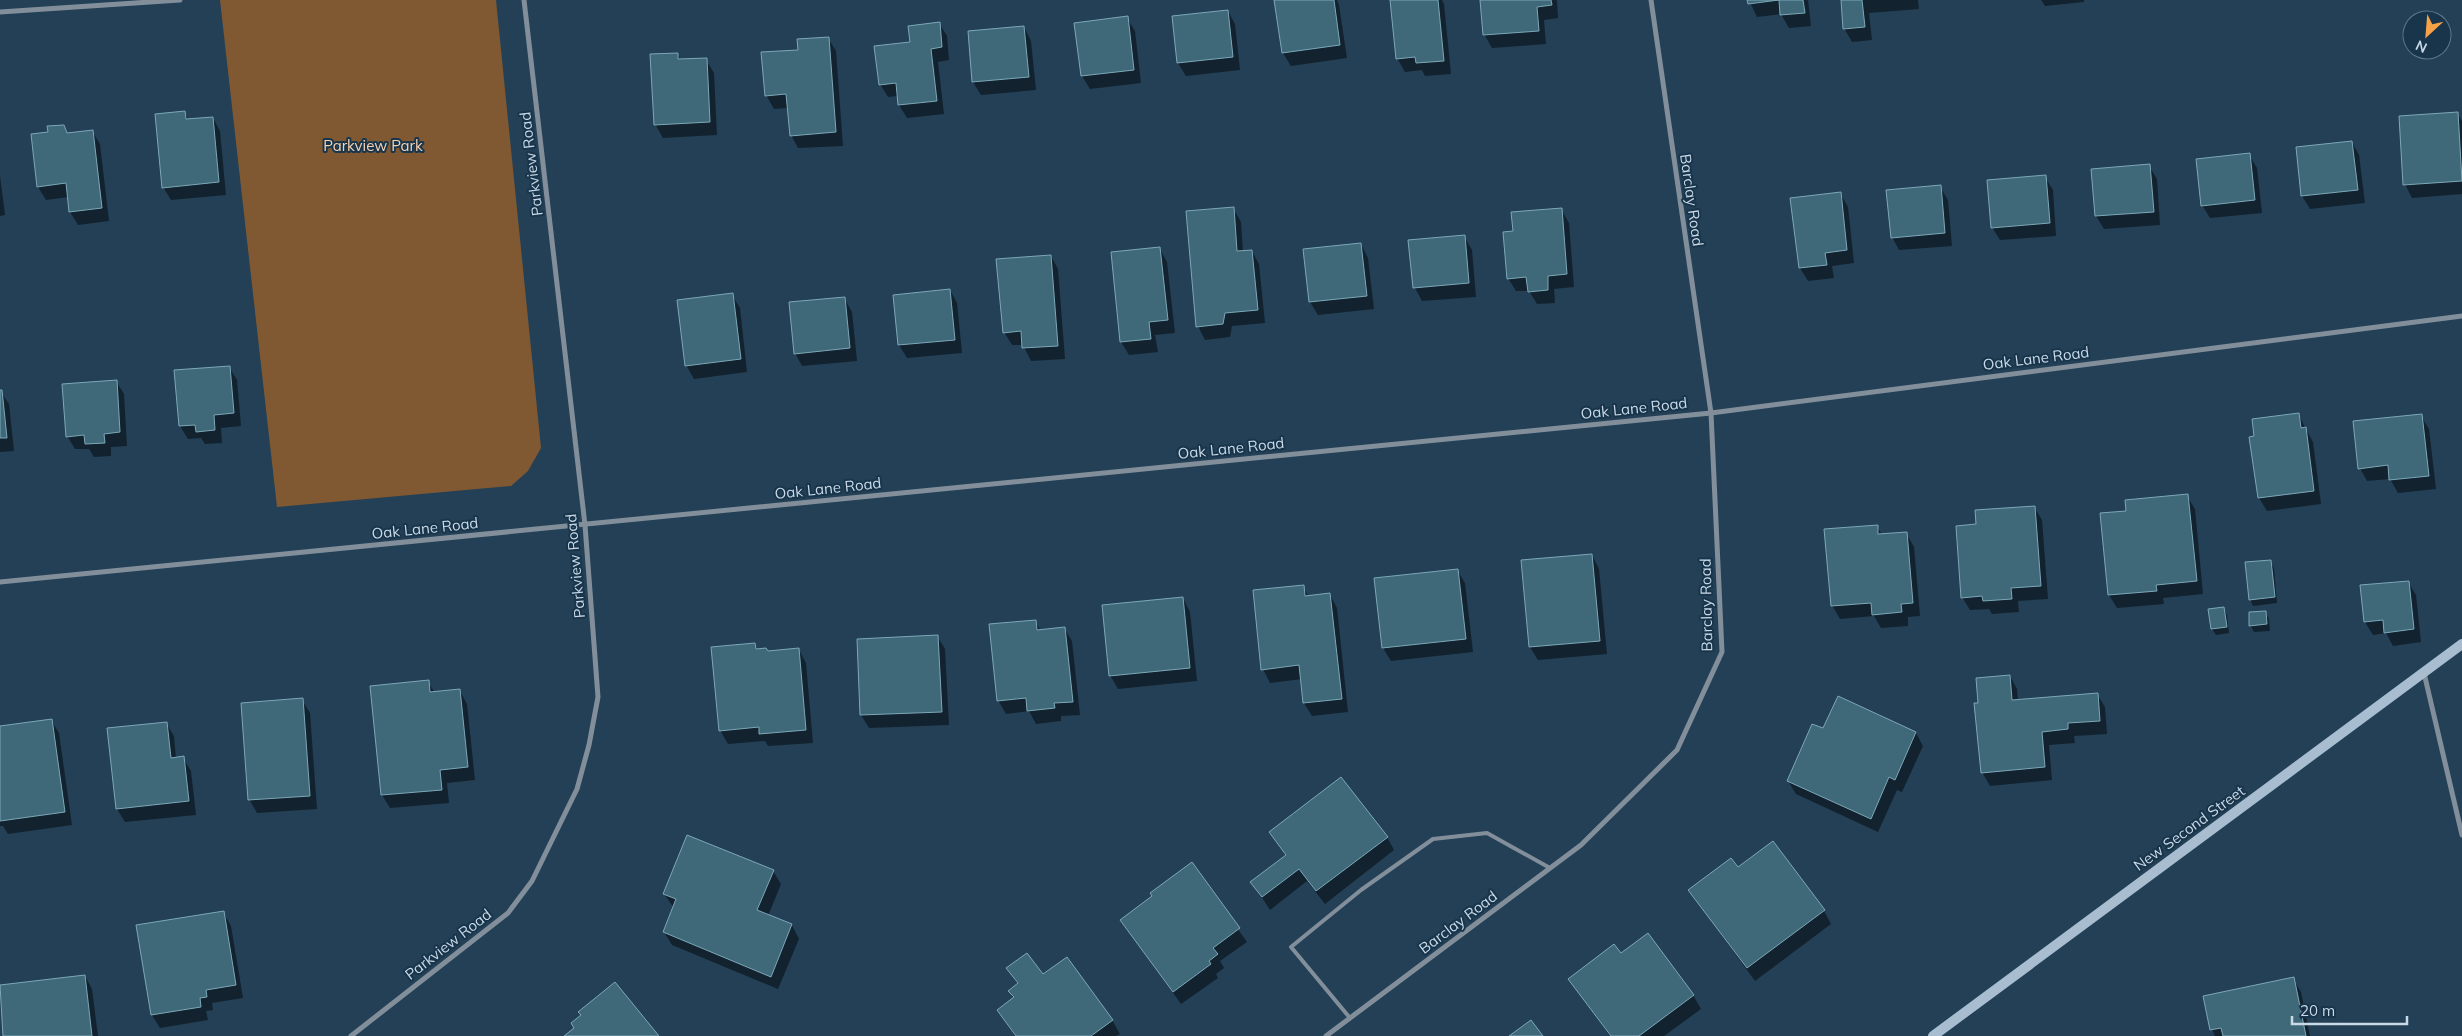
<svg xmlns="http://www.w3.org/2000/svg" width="2462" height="1036" font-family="Mulish,sans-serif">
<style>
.green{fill:#805933}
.shadow{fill:#0007}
.building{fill:#3f6978;stroke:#7da8b9}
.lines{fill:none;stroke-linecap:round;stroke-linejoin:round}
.lane{stroke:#828f9b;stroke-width:4}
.street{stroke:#828f9b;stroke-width:5}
.secondary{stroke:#a8bed0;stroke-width:10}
.labels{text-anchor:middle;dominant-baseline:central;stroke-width:4;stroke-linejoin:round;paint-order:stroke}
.park-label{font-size:15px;fill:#f6d2b2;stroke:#18354b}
.street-label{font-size:15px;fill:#c9d9e7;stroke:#18354b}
</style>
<rect width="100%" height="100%" fill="#234056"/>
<polygon class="green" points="220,0 496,0 541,448 528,471 511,486 277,507"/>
<g class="shadow">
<polygon points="1275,0 1337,0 1339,5 1347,58 1291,66 1283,53"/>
<polygon points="1392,0 1442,0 1444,4 1451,74 1425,76 1422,70 1405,72 1397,58"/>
<polygon points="1481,0 1557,0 1558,18 1544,20 1546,44 1492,48 1484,34"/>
<polygon points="1749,0 1808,0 1811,26 1789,28 1781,14 1757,17"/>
<polygon points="1842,0 1918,0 1919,9 1869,13 1872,40 1852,42 1844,28"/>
<polygon points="2041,0 2084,0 2084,2 2045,6"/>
<polygon points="1228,11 1235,24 1240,70 1186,76 1178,63"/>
<polygon points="1127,18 1135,31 1141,83 1090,89 1082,76"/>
<polygon points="939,23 947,36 949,60 938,62 944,114 907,118 899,105 898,96 888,97 880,84 911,43"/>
<polygon points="1024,27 1031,41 1036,90 981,95 973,82 969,32"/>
<polygon points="828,38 836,51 843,146 798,148 791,135 789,108 774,109 766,95 799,51"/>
<polygon points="677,54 681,60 706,60 714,73 717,135 663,138 655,124"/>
<polygon points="184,112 189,120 213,118 220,131 226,195 171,200 163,187"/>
<polygon points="2457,113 2462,121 2462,194 2412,198 2405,184"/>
<polygon points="63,126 68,134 92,131 100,144 109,221 78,225 70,212 69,197 46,200 38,187 50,133"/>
<polygon points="2352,142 2359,155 2365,203 2310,209 2302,196"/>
<polygon points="2249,155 2257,168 2262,213 2210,218 2202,205"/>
<polygon points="2149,166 2157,179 2160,225 2104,229 2096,216"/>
<polygon points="0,176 5,215 0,216"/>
<polygon points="2045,177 2053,190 2056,236 2000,240 1992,227"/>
<polygon points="1940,187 1948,200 1952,246 1899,250 1892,237"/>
<polygon points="1840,193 1848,207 1854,263 1832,266 1834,278 1808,281 1800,268"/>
<polygon points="1233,208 1241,222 1243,252 1252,251 1259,264 1265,323 1232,326 1230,337 1205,340 1198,326"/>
<polygon points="1561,209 1569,223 1574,287 1554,289 1555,303 1537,304 1529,291 1516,291 1508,278 1515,232"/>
<polygon points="1464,236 1472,250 1476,297 1422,301 1415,288 1410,242"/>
<polygon points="1361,244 1368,258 1374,309 1318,315 1310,302"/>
<polygon points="1160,249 1167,262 1175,333 1155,335 1158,352 1129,355 1121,342"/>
<polygon points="1051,256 1058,269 1065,359 1031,361 1023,345 1012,345 1004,332"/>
<polygon points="950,290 957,303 962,353 907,358 899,345 894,296"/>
<polygon points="732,295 740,308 747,372 694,379 686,365"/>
<polygon points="844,298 852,312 857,361 802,366 795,353"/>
<polygon points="229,367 237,380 241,426 221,428 222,443 205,444 201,438 188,439 180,426"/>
<polygon points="116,381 124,394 127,446 111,447 111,456 94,457 89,449 75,449 67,436"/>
<polygon points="0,391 9,404 14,451 0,452"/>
<polygon points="2298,414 2313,442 2321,504 2267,511 2259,498"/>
<polygon points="2421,416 2429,429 2436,489 2398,493 2390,479 2367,481 2360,468"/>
<polygon points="2187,496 2195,509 2203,594 2163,598 2164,604 2117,608 2109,595 2102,514 2128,512"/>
<polygon points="2034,507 2042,520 2048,599 2018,601 2019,612 1992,614 1989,609 1970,610 1962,597 1978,526"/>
<polygon points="1877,526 1882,535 1906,533 1914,547 1920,616 1908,617 1908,626 1881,628 1874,616 1840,619 1832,605"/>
<polygon points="1592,555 1599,569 1607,654 1538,660 1530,647"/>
<polygon points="2270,561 2274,568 2277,603 2253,606 2250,599"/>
<polygon points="1457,570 1465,583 1473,652 1391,661 1383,648 1375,579"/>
<polygon points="2408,582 2416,595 2421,642 2393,646 2386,633 2373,635 2365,622"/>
<polygon points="1303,587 1309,597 1330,595 1337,608 1348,712 1312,716 1304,703 1302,679 1270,683 1263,669"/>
<polygon points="1183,598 1190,612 1197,681 1118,689 1110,675"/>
<polygon points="2223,608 2227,615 2229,633 2216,635 2212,629"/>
<polygon points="2266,613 2269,619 2270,631 2254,632 2250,625"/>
<polygon points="1035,621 1041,631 1064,628 1072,641 1080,715 1061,716 1061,721 1036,724 1029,711 1006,714 998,700"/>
<polygon points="937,636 945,649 949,725 869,728 861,715"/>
<polygon points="755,645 758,650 768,653 799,650 806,663 813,743 768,746 765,741 728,744 720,730"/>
<polygon points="2010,676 2017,689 2018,701 2097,694 2105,707 2107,734 2074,736 2075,743 2049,745 2052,780 1990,786 1982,772 1980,704"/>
<polygon points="428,682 435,693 460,691 467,704 475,780 447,783 449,803 390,808 382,795 371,687"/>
<polygon points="302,700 310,713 317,809 257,813 249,799"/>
<polygon points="51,720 59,733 72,825 8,834 3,826 0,826 0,727"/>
<polygon points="166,723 174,736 176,758 183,758 191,771 196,815 125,822 117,809"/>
<polygon points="1824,730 1916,733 1923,746 1902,792 1897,790 1878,832 1796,794 1788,781"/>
<polygon points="1271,832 1387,837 1394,850 1325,904 1307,881 1270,910 1252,882 1286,856"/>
<polygon points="1192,864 1247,942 1220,961 1224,968 1216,974 1218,978 1181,1004 1121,920 1153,897"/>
<polygon points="1738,869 1824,911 1831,924 1755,981 1689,890"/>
<polygon points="773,871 781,884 768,916 792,925 799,939 778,989 672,945 664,932 674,908 664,894"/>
<polygon points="223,912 231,926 243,998 212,1003 213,1010 206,1011 208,1020 160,1028 152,1015"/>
<polygon points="1621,955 1693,995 1701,1009 1664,1036 1610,1036 1570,979"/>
<polygon points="1008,968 1112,1020 1120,1034 1116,1036 1015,1036 998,1010 1014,999 1010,991 1018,985"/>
<polygon points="85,976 92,989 98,1036 4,1036 0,986"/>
<polygon points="2293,979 2301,992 2310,1036 2215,1036 2212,1029"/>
</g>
<g class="building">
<polygon points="1274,0 1334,0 1340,45 1282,53"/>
<polygon points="1390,0 1438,0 1444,61 1416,63 1415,57 1396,59"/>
<polygon points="1480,0 1551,0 1552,5 1537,7 1539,31 1483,35"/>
<polygon points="1747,0 1803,0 1805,13 1780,15 1779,0 1748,4"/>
<polygon points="1841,0 1862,0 1865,27 1843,29"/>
<polygon points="1228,10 1233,57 1177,63 1172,16"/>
<polygon points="1128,16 1134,70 1081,76 1074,23"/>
<polygon points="940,22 942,47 931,49 937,101 898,105 896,83 879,85 874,46 910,42 908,26"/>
<polygon points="1024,26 1029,77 972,82 968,31"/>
<polygon points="829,37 836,132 790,136 786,94 765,96 761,52 798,50 797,39"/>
<polygon points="678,53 678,59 707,58 710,122 654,125 650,54"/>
<polygon points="185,111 186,119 213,117 219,182 162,188 155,114"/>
<polygon points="2458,112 2462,181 2403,185 2399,116"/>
<polygon points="64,125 67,133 93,130 102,208 69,212 66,183 37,187 31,134 48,132 47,126"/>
<polygon points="2352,141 2358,190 2301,196 2296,147"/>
<polygon points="2250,153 2255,200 2201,206 2196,159"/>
<polygon points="2150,164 2154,212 2095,216 2091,169"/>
<polygon points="2046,175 2050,223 1991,228 1987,180"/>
<polygon points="1941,185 1945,233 1891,238 1886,190"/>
<polygon points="1841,192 1847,250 1825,253 1827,265 1799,268 1790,198"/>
<polygon points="1234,207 1237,251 1252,250 1258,310 1225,313 1223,324 1196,327 1186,211"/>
<polygon points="1562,208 1567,274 1548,276 1548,290 1528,292 1526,277 1507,279 1503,232 1513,231 1511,212"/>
<polygon points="1465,235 1469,283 1413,288 1408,240"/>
<polygon points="1361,243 1367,296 1309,302 1303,249"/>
<polygon points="1160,247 1168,320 1149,322 1151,339 1120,342 1111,252"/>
<polygon points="1051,255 1058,346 1022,348 1021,331 1003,333 996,259"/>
<polygon points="950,289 955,340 898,345 893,295"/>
<polygon points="733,293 741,359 685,366 677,300"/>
<polygon points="845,297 850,348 794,354 789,302"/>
<polygon points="230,366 234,413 214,415 215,430 196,432 195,425 179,426 174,370"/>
<polygon points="117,380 120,432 104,434 105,443 85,444 84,435 66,437 62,384"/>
<polygon points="0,390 2,390 7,438 0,438"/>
<polygon points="2299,413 2301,428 2306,427 2314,491 2258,498 2249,437 2254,436 2252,419"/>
<polygon points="2422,414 2429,476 2389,480 2388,465 2358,469 2353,421"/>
<polygon points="2188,494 2197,581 2156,585 2157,591 2108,595 2100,513 2126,511 2125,500"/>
<polygon points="2035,506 2041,586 2011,588 2012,599 1983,601 1982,596 1961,598 1956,526 1976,524 1975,510"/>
<polygon points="1878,525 1878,534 1907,532 1913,603 1901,604 1902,612 1872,615 1871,603 1831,606 1824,529"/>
<polygon points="1592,554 1600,641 1529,647 1521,560"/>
<polygon points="2271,560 2275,597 2249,600 2245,562"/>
<polygon points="1458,569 1466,639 1382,648 1374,578"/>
<polygon points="2409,581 2414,629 2384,633 2383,620 2364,622 2360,585"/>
<polygon points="1304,585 1305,596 1330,593 1342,699 1303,703 1299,665 1261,670 1253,590"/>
<polygon points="1183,597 1190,668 1109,676 1102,605"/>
<polygon points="2224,607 2227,627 2211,629 2208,609"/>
<polygon points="2266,611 2267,624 2249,626 2249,612"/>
<polygon points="1036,620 1037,630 1065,627 1073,702 1054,703 1055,708 1027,711 1026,698 997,701 989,624"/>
<polygon points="938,635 942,712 860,715 857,639"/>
<polygon points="755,643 756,649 766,648 768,651 799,648 806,730 759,734 759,727 719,731 711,647"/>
<polygon points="2010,675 2012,700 2098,693 2100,721 2068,723 2068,729 2042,732 2045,767 1981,773 1974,703 1978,703 1976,678"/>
<polygon points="429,680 430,692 460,689 468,767 440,770 442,790 381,795 370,686"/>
<polygon points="1838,696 1916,732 1895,780 1889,777 1871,819 1787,781 1812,724 1823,728"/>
<polygon points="303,698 310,796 248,800 241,703"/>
<polygon points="52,719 65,812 0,821 0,726"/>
<polygon points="167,722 171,758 184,756 189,801 116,809 107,728"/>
<polygon points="1341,777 1388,837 1316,891 1299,869 1262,897 1250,882 1286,855 1269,832"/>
<polygon points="687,835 774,870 757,910 792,924 771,977 663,932 676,899 663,894"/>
<polygon points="1773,841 1825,910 1747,968 1688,890 1731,858 1738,867"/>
<polygon points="1192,862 1240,928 1213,948 1218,954 1209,961 1211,964 1173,992 1120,920 1152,896 1150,893"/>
<polygon points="224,911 236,985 206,990 207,997 200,998 201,1007 151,1015 136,925"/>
<polygon points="1648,933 1694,995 1639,1036 1611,1036 1568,979 1614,944 1621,953"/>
<polygon points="1027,953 1043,974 1067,957 1113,1020 1091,1036 1016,1036 997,1010 1014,997 1008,991 1018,983 1006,968"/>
<polygon points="85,975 92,1036 3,1036 0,985"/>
<polygon points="2294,977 2306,1036 2223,1036 2221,1028 2210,1030 2203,996"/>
<polygon points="615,982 659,1036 564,1036 574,1028 571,1023 581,1015 578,1012"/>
<polygon points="1531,1020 1543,1036 1509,1036"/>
</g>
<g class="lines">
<polyline class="lane" points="1350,1018 1291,947 1361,890 1433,839 1487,833 1550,868"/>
<g class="street">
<polyline points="0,12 180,0"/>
<polyline points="0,582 1711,413 2462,316"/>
<polyline points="2424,673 2462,835"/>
<polyline points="351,1036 508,913 532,881 577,789 589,745 598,697 585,525 524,0"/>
<polyline points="1326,1036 1581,845 1677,750 1722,652 1711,413 1651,0"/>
</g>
<polyline class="secondary" points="1933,1036 2462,644"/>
</g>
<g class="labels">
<g class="park-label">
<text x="373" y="145">Parkview Park</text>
</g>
<g class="street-label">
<text transform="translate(531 164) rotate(-97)">Parkview Road</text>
<text transform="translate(1692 200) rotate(82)">Barclay Road</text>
<text transform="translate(2036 358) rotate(-7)">Oak Lane Road</text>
<text transform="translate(1634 408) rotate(-6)">Oak Lane Road</text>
<text transform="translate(1231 448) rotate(-6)">Oak Lane Road</text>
<text transform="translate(828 488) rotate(-6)">Oak Lane Road</text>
<text transform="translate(425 528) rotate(-6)">Oak Lane Road</text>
<text transform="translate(575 566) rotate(-95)">Parkview Road</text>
<text transform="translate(1706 605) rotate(-91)">Barclay Road</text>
<text transform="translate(2189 828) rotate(-36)">New Second Street</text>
<text transform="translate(1458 922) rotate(-37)">Barclay Road</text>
<text transform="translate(448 944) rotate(-38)">Parkview Road</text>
</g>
</g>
<g transform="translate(2427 35) rotate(206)"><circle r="24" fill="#18354b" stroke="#5f7789"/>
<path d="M0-4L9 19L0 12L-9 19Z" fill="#f7a149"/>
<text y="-8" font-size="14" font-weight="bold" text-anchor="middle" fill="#c9d9e7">N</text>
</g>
<path d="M2292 1016v8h115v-8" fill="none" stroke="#c9d9e7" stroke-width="2.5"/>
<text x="2300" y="1016" font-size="15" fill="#c9d9e7" stroke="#18354b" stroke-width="4" paint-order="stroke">20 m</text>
</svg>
